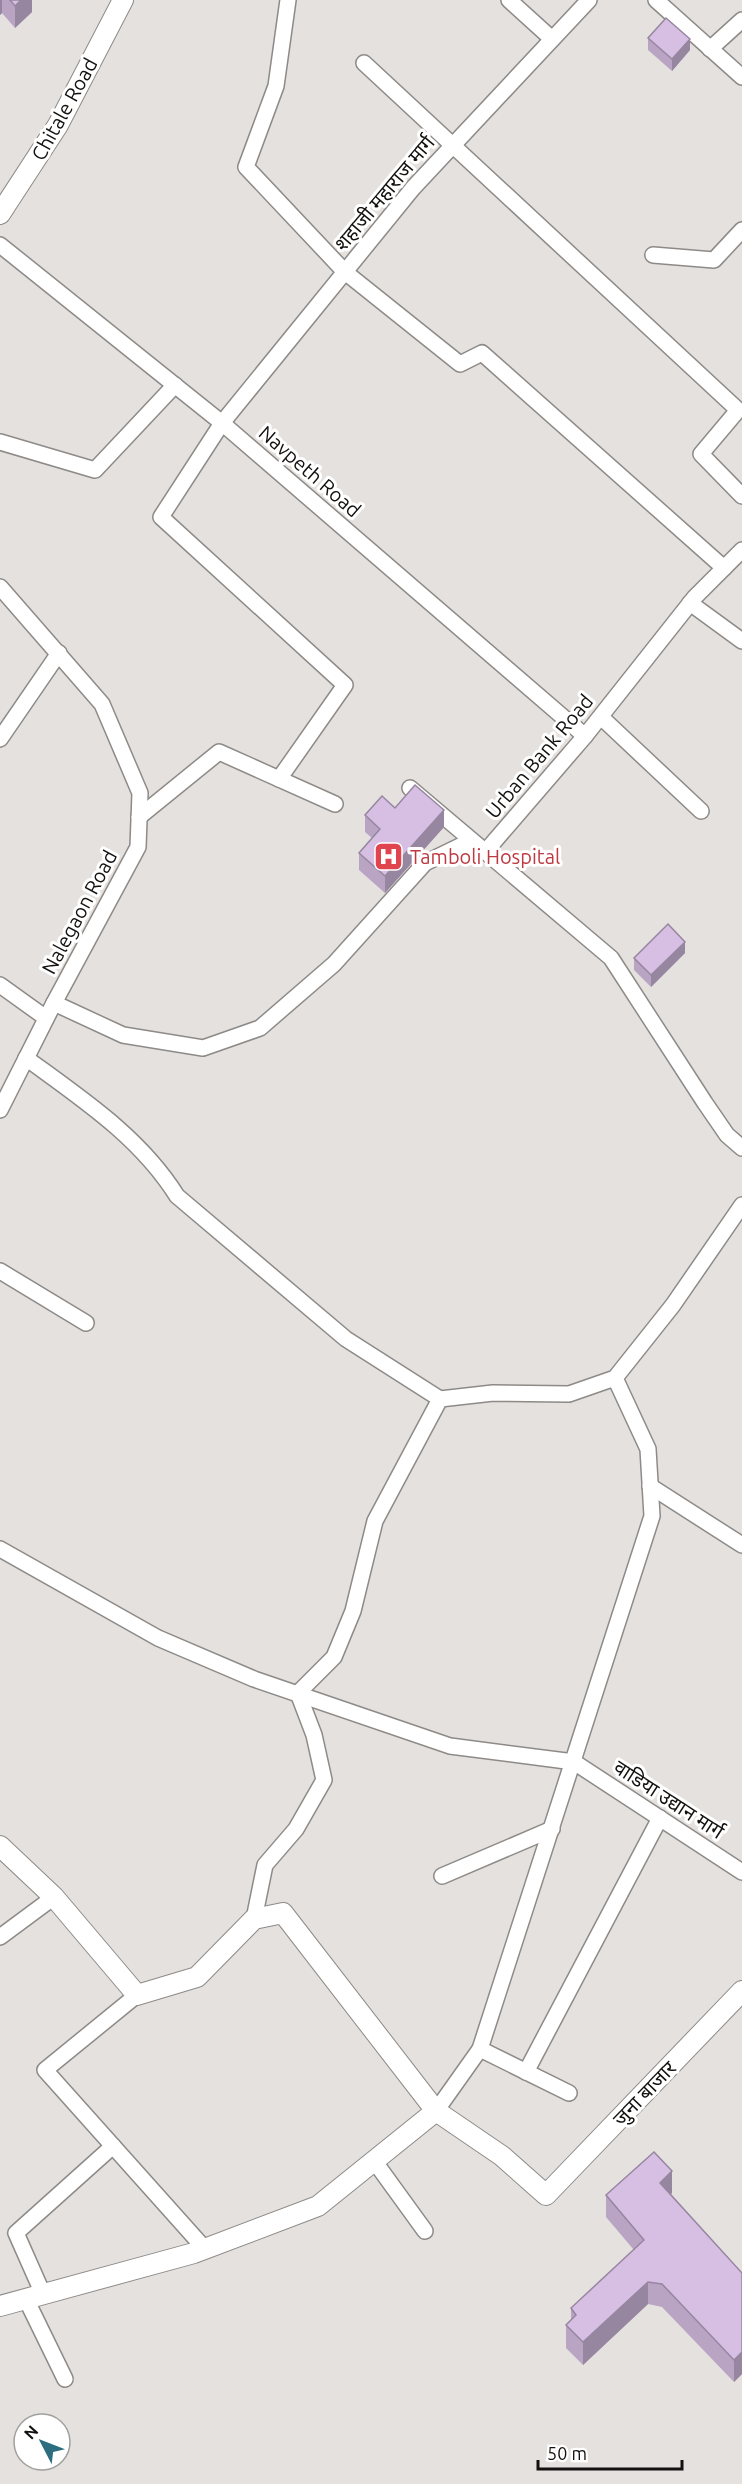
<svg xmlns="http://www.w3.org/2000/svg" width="742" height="2484" font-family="Ubuntu,'Noto Sans Devanagari',sans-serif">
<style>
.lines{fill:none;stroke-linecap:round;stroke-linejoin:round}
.minor-casing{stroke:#8d8a87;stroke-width:18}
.tertiary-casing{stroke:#8d8a87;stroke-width:22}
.minor{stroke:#fff;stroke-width:15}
.tertiary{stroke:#fff;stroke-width:20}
.wall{fill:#b9a4c4}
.shaded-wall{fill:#9686a0}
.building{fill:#d7bfe4;stroke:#9686a0;stroke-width:1.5}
.labels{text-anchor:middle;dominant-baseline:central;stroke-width:6;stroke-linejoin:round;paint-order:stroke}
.street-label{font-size:20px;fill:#121110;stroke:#fff}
.health-label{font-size:20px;fill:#be3a42;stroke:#fff;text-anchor:start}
</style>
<rect width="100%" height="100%" fill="#e5e1de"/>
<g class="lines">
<defs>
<g id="minor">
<polyline points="288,0 276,86 246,167 345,272 460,364 482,353 724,568"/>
<polyline points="509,0 552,39"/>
<polyline points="656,0 742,77"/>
<polyline points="710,49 742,20"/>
<polyline points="364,63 738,410 701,454 742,496"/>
<polyline points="0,245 222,423 585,736"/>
<polyline points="653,255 714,260 742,230"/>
<polyline points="0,442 95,470 175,385"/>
<polyline points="0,587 102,704 140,793 138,847 54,1003 0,1110"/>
<polyline points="690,603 742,641"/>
<polyline points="601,717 701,811"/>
<polyline points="0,739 59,653"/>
<polyline points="279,779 345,685 161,517 222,423 413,188 589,0"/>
<polyline points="410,788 611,958 705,1103 727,1135 742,1148"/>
<polyline points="139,817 219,752 335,804"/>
<polyline points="0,985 46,1018"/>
<polyline points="54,1003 123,1035 203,1048 260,1028 334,964 425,863 462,845 486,851 585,736 695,597 742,550"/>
<path d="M 26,1058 C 82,1099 140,1137 177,1196 L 346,1339 L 440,1399"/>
<polyline points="0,1271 86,1323"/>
<polyline points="650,1486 742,1545"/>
<polyline points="0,1549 158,1638 254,1679 450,1746 574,1762 742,1872"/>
<polyline points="298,1693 334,1657 353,1611 375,1521 440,1399 493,1393 569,1394 615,1378 673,1305 742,1205"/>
<polyline points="442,1876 552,1829"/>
<polyline points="254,1919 265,1865 296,1829 324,1780 314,1735 298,1693"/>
<polyline points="0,1937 54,1897"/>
<polyline points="137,1995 45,2070 205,2249"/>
<polyline points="480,2049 569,2093"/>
<polyline points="526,2072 660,1818"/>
<polyline points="436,2111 480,2049 652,1516 648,1449 615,1378"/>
<polyline points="375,2162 425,2231"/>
<polyline points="43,2294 16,2233 113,2146"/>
<polyline points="26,2299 65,2379"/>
</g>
<g id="tertiary">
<polyline points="0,214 58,125 123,0"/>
<polyline points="0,1846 54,1897 137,1995 197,1977 254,1919 283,1913 436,2111 502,2156 546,2195 742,1991"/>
<polyline points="0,2306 194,2253 318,2206 436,2111"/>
</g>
</defs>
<use href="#minor" class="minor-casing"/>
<use href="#tertiary" class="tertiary-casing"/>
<use href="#minor" class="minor"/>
<use href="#tertiary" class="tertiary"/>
</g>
<g class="wall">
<polygon points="0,0 32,0 32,12 15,28 2,13 0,15"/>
<polygon points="648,38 690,50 672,71 648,50"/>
<polygon points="395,808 444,827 385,893 359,870 359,853 372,838 365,832 365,815"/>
<polygon points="685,953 651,987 634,970 634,958"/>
<polygon points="672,2193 671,2194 742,2273 742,2374 734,2382 662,2307 648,2304 583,2365 566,2348 566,2325 571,2320 571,2308 634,2250 606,2217 606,2195"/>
</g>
<g class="shaded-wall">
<polygon points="0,0 2,0 2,13 0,15"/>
<polygon points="21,0 32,0 32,12 15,28 15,6"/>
<polygon points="690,39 690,50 672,71 672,59"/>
<polygon points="444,810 444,827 385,893 385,876"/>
<polygon points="685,942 685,953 651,987 651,975"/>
<polygon points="672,2171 672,2193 660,2205 660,2183"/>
<polygon points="648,2282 648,2304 583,2365 583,2342"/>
<polygon points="742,2352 742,2374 734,2382 734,2360"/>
</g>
<g class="building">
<polygon points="10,0 21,0 15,6"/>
<polygon points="666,18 690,39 672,59 648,38"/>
<polygon points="415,785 444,810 385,876 359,853 380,829 365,815 382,796 395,808"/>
<polygon points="668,924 685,942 651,975 634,958"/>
<polygon points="654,2152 672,2171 660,2183 742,2273 742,2352 734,2360 662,2284 648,2282 583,2342 566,2325 576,2315 571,2308 644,2240 606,2195"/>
</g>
<defs>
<symbol id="hospital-square" viewBox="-11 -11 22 22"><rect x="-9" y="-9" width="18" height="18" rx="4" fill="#e0444e" stroke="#fff"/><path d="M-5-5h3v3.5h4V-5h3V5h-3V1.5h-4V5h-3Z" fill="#fff"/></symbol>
</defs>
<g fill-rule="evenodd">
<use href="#hospital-square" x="372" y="840" width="33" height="33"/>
</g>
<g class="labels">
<g class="street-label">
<text transform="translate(64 109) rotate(-61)">Chitale Road</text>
<text transform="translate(384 193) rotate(-50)">शहाजी महाराज मार्ग</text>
<text transform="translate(310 471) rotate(41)">Navpeth Road</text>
<text transform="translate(539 756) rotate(-50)">Urban Bank Road</text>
<text transform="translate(79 912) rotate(-62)">Nalegaon Road</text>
<text transform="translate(669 1799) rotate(33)">वाडिया उद्यान मार्ग</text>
<text transform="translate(644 2093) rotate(-46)">जुना बाजार</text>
</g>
<g class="health-label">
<text x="410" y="856">Tamboli Hospital</text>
</g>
</g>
<g transform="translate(42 2442) rotate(312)"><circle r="28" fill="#ffffff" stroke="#a0a09f" stroke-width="1.5"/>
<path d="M0-4.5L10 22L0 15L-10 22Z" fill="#2c6d80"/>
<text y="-9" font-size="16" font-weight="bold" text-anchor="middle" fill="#121110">N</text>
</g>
<path d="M538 2460v9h144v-9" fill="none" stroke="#121110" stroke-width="3"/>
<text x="547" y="2460" font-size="18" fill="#121110" stroke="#ffffff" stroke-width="4.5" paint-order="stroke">50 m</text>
</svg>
